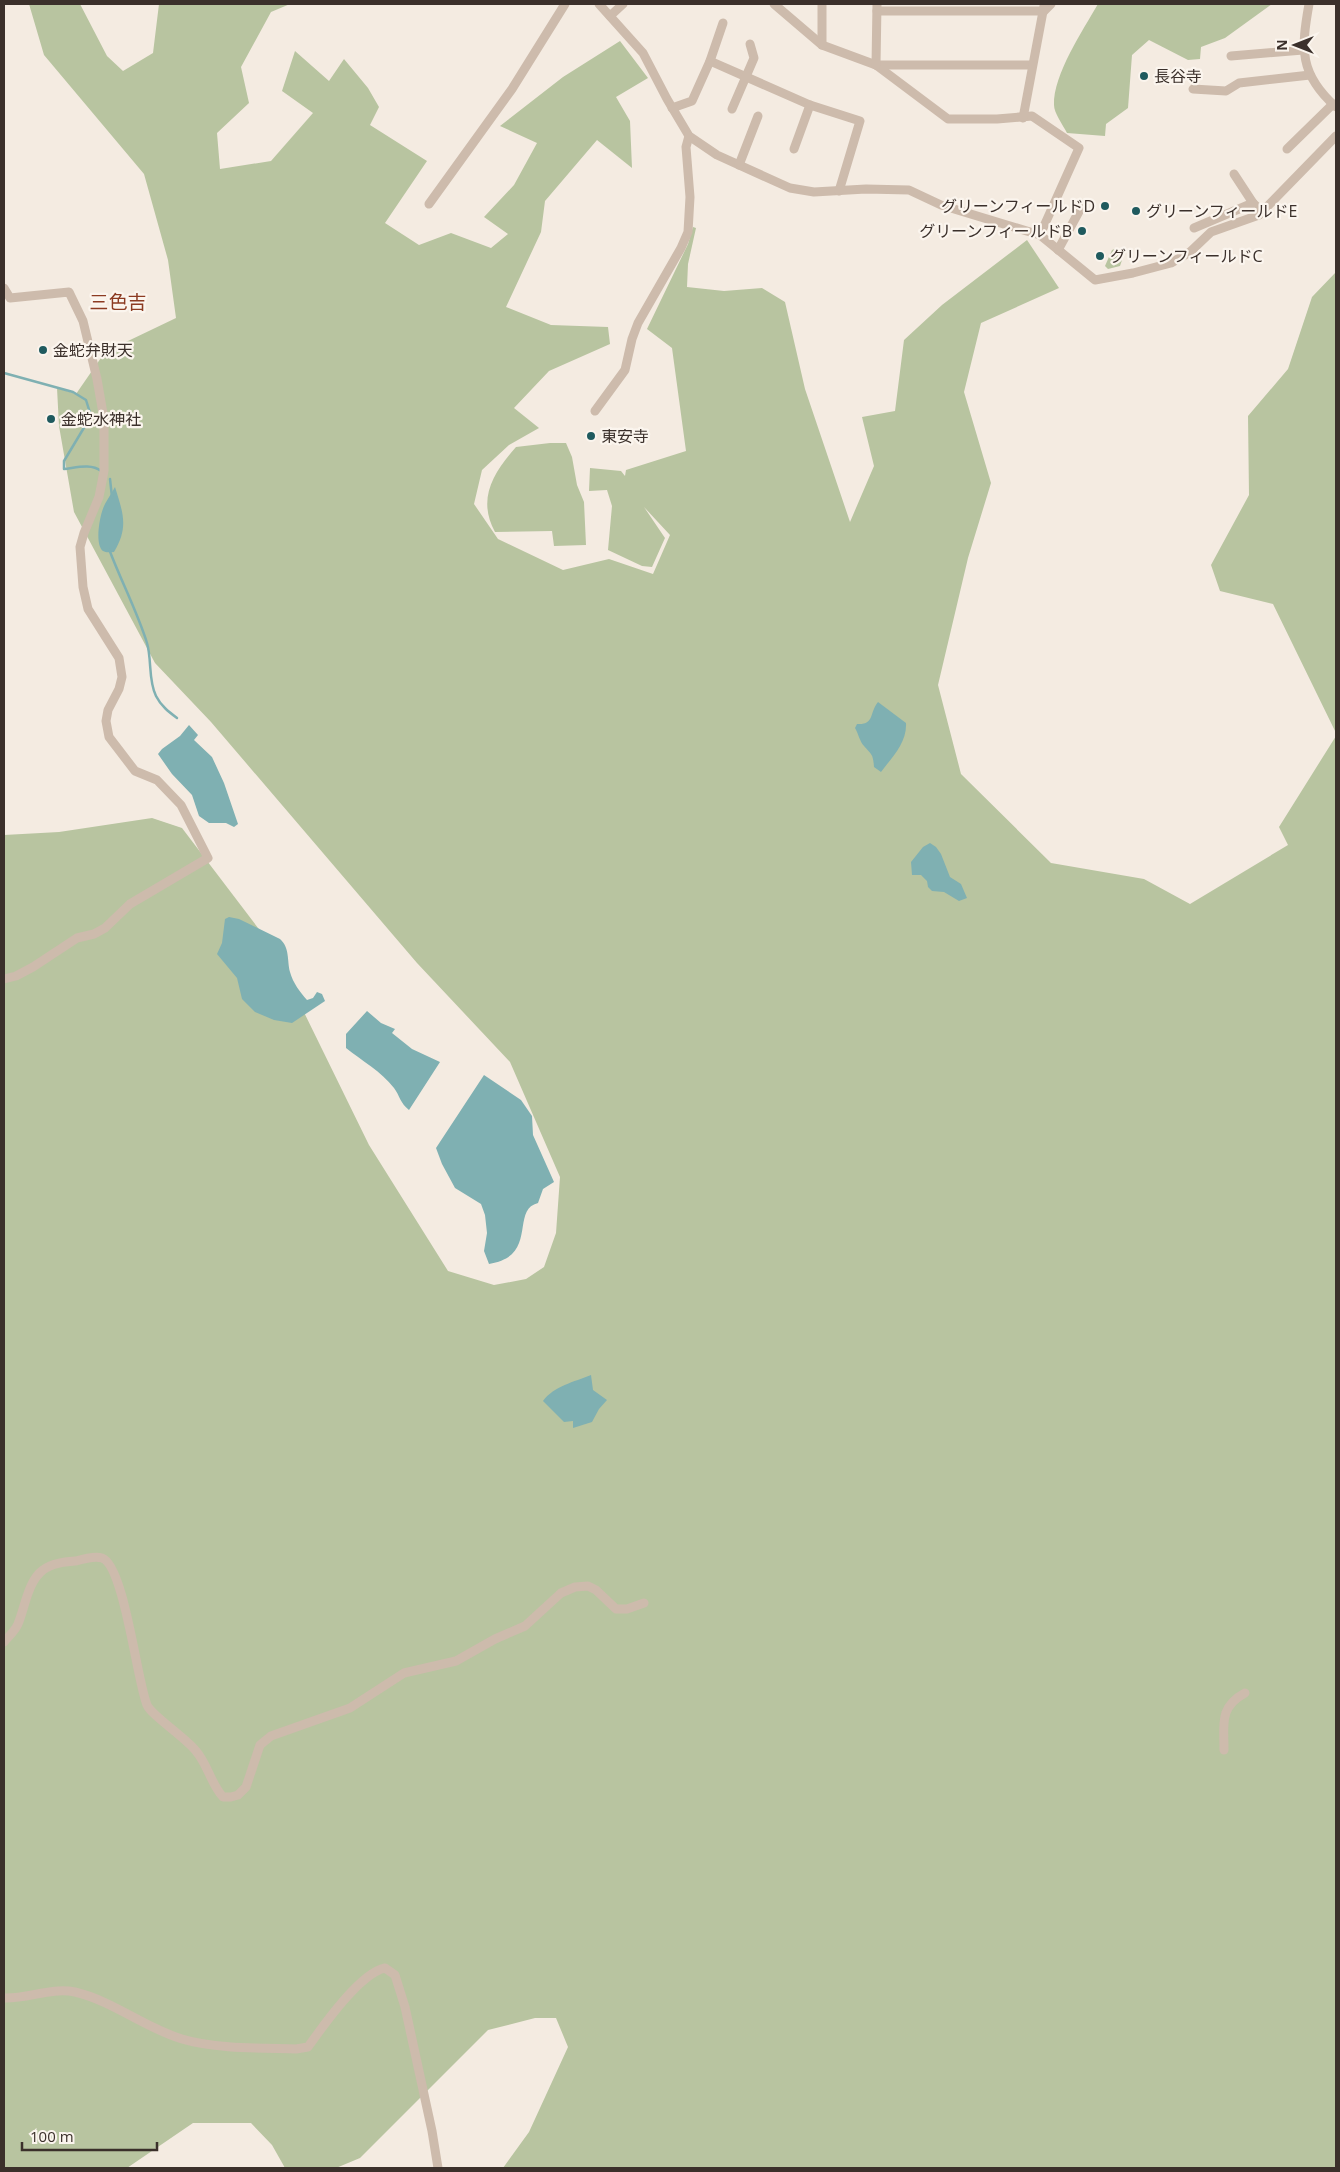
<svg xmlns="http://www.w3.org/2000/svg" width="1340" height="2172" font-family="'Open Sans','Noto Sans JP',sans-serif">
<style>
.green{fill:#b8c4a0}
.water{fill:#7fb0b2}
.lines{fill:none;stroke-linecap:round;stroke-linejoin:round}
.stream{stroke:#7fb0b2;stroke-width:2.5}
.minor{stroke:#cdbbac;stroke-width:9}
.poi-dot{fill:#1f5a5e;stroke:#fbf5ee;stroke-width:2}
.labels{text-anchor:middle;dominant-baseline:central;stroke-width:4.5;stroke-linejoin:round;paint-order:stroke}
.poi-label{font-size:16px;fill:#3b302b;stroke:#fbf5ee;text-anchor:start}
.quarter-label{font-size:19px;fill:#8c3b22;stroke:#fbf5ee}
</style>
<rect width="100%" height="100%" fill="#f4ebe1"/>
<g class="green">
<polygon points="29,4 80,4 107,56 123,71 153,53 159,4 290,4 271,12 241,67 249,103 217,133 220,169 271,161 313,113 282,91 295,51 329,81 344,59 368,88 379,107 370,125 427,161 385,223 419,245 451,233 491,248 508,234 484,217 514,185 537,143 500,126 563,77 620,41 648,78 616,97 630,121 632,168 597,140 545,201 541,232 506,307 551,325 608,327 610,344 549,371 514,408 539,428 509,445 482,470 474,504 498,539 563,570 609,559 653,574 670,535 644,507 665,538 652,567 642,566 608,550 612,506 607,490 589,491 590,468 621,471 625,476 626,470 686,451 672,348 647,329 688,244 693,227 696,228 688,264 687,287 724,291 762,288 785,302 805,389 850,522 874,466 862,417 895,411 904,340 942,305 1027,240 1059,288 981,323 964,392 991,483 968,558 938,685 961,774 1051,863 1144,879 1190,904 1288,845 1279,827 1336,736 1336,2168 503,2168 529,2132 568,2047 556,2018 535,2018 488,2030 360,2158 336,2168 285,2168 272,2145 251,2123 193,2123 127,2168 4,2168 4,835 59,832 152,818 182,828 271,945 369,1145 448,1271 494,1285 526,1279 544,1267 556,1233 560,1177 510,1062 417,963 211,722 155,663 74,512 59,426 57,388 76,394 105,352 176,318 168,260 144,174 44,55"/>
<path d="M 1098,4 L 1272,4 L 1225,38 L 1201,47 L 1200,59 L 1188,60 L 1149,40 L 1132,55 L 1128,108 L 1106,124 L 1105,136 L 1067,133 C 1063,125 1054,113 1054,105 C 1053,75 1083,30 1098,4 Z"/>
<polygon points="1117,248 1122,260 1120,266 1108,269 1105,266 1112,250"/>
<polygon points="1336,272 1336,733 1273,604 1220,591 1211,565 1249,495 1248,416 1288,369 1312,297"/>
<path d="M 550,443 L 566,443 L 572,457 L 577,485 L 584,502 L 586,545 L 554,546 L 552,531 L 495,532 C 477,499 493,473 516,447 Z"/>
</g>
<g class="water">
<path d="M 115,487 C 123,513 129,527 114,552 C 111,552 106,553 103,551 C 94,544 100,513 105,504 C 108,498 112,493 115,487 Z"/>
<path d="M 878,702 L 906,723 C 907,743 892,757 881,772 L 874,767 C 873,754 872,755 864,746 C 860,742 858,733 855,728 L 857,724 C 875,725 869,713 878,702 Z"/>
<polygon points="189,725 198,735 194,740 212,757 224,783 238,824 234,827 226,823 209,823 199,816 192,795 172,774 158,754 162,749 180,736"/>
<polygon points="930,843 936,847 941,854 950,877 961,884 967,898 959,901 944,892 932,891 928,887 927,881 921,875 912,875 911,862 923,847"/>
<path d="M 229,917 L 239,919 L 280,939 C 290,948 287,960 290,972 C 293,983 300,992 307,1000 L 313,998 L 317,992 L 322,994 L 325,1001 L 292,1023 L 274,1020 L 255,1012 L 242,999 L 237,978 L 217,954 L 222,943 L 225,919 Z"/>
<path d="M 367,1011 L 381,1023 L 395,1029 L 392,1033 L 412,1049 L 440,1062 L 409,1110 C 400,1103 400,1096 394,1088 C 381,1071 362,1061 346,1048 L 346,1034 Z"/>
<path d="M 484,1075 L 521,1100 L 532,1116 L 533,1135 L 554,1182 L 543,1189 L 538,1203 C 510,1210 539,1256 489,1264 L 484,1251 L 487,1233 L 485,1215 L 481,1204 L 455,1188 L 442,1164 L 436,1148 Z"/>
<path d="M 591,1375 L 593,1390 L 607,1400 L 599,1409 L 592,1422 L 573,1428 L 573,1421 L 564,1422 L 543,1401 C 554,1386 574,1382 591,1375 Z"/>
</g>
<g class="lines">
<g class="stream">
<path d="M 4,373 L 73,392 L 86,400 L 91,416 L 64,461 L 64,469 C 75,468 91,463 101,471"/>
<polyline points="110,479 112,497"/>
<path d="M 109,549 C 121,581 137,611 147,643 C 152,660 148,680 156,696 C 161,706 169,712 177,718"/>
</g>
<g class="minor">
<polyline points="599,4 643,53 667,99 689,136 717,155 790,188 814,192 866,189 909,190 941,205 1040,235 1095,280 1133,273 1171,263 1190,252 1211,232 1259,215 1336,136"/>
<polyline points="774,4 822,45 876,65 948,119 997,119 1032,116 1079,148 1040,235"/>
<path d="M 1309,4 C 1301,49 1299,74 1336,107"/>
<polyline points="877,11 1044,11 1051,4"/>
<polyline points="610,16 623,4"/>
<polyline points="822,45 822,4"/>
<polyline points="1231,56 1303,50"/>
<polyline points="710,61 810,105 860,121 839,191"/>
<polyline points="876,65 1032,65"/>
<polyline points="876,65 877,4"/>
<polyline points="1193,89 1226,91 1239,83 1310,75"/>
<polyline points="672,108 692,101 710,61 723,23"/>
<polyline points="732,109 754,58 750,44"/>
<polyline points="1023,118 1044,6"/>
<polyline points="794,149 810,105"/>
<polyline points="1287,149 1333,104"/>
<polyline points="739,165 758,116"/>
<polyline points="1234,174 1253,203"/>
<polyline points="429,204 512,89 565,4"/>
<polyline points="1194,228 1253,203 1262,212"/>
<polyline points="1058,250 1082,206"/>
<polyline points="4,288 10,298 69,292 83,321 97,379 104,419 104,471 99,497 84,533 80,547 83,587 88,609 119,658 122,677 119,689 108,710 106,721 109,737 135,771 157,780 181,805 208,858 130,904 105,928 94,934 77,938 33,967 16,976 4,979"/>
<polyline points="595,411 625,370 632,339 638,323 681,248 688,232 690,197 686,147 689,136"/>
<path d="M 4,1642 C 9,1636 15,1631 18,1624 C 25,1607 28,1581 43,1570 C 52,1563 65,1562 76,1561 C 83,1559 95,1556 102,1558 C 124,1565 137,1681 147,1705 C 151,1715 186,1738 196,1751 C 208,1765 211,1784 223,1797 L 231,1797 L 238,1795 L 246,1787 L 260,1745 L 271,1736 L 350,1708 L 404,1673 L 456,1661 L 495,1639 L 525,1626 L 561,1593 L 575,1587 L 588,1586 L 596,1590 L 616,1609 L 627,1609 L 644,1603"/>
<path d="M 1224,1750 C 1224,1724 1219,1707 1245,1693"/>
<path d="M 4,1998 C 28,1999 51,1987 75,1992 C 113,2001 145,2028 182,2039 C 215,2049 262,2048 296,2049 L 308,2047 C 323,2026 360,1973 385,1968 L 395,1975 L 405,2007 L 432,2131 L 438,2168"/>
</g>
</g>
<g class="poi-dot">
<circle cx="1144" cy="76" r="5"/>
<circle cx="1105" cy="206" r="5"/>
<circle cx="1136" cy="211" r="5"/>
<circle cx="1082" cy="231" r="5"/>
<circle cx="1100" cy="256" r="5"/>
<circle cx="43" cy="350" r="5"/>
<circle cx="51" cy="419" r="5"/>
<circle cx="591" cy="436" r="5"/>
</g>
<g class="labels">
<g class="poi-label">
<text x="1154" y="76">長谷寺</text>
<text x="1095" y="206" text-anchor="end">グリーンフィールドD</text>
<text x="1146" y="211">グリーンフィールドE</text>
<text x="1072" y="231" text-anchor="end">グリーンフィールドB</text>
<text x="1110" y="256">グリーンフィールドC</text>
<text x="53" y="350">金蛇弁財天</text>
<text x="61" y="419">金蛇水神社</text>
<text x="601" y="436">東安寺</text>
</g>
<g class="quarter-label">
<text x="118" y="302">三色吉</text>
</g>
</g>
<rect width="1340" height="2172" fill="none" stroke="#3b302b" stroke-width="10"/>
<g transform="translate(1295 45) rotate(270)" stroke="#fbf5ee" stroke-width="4" paint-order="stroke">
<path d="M0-4L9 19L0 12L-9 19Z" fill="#3b302b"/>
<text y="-8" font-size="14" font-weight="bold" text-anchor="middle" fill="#3b302b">N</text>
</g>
<path d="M22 2142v8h135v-8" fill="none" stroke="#3b302b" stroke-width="2.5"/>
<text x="30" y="2142" font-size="15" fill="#3b302b" stroke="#fbf5ee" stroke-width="4" paint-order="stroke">100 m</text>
</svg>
